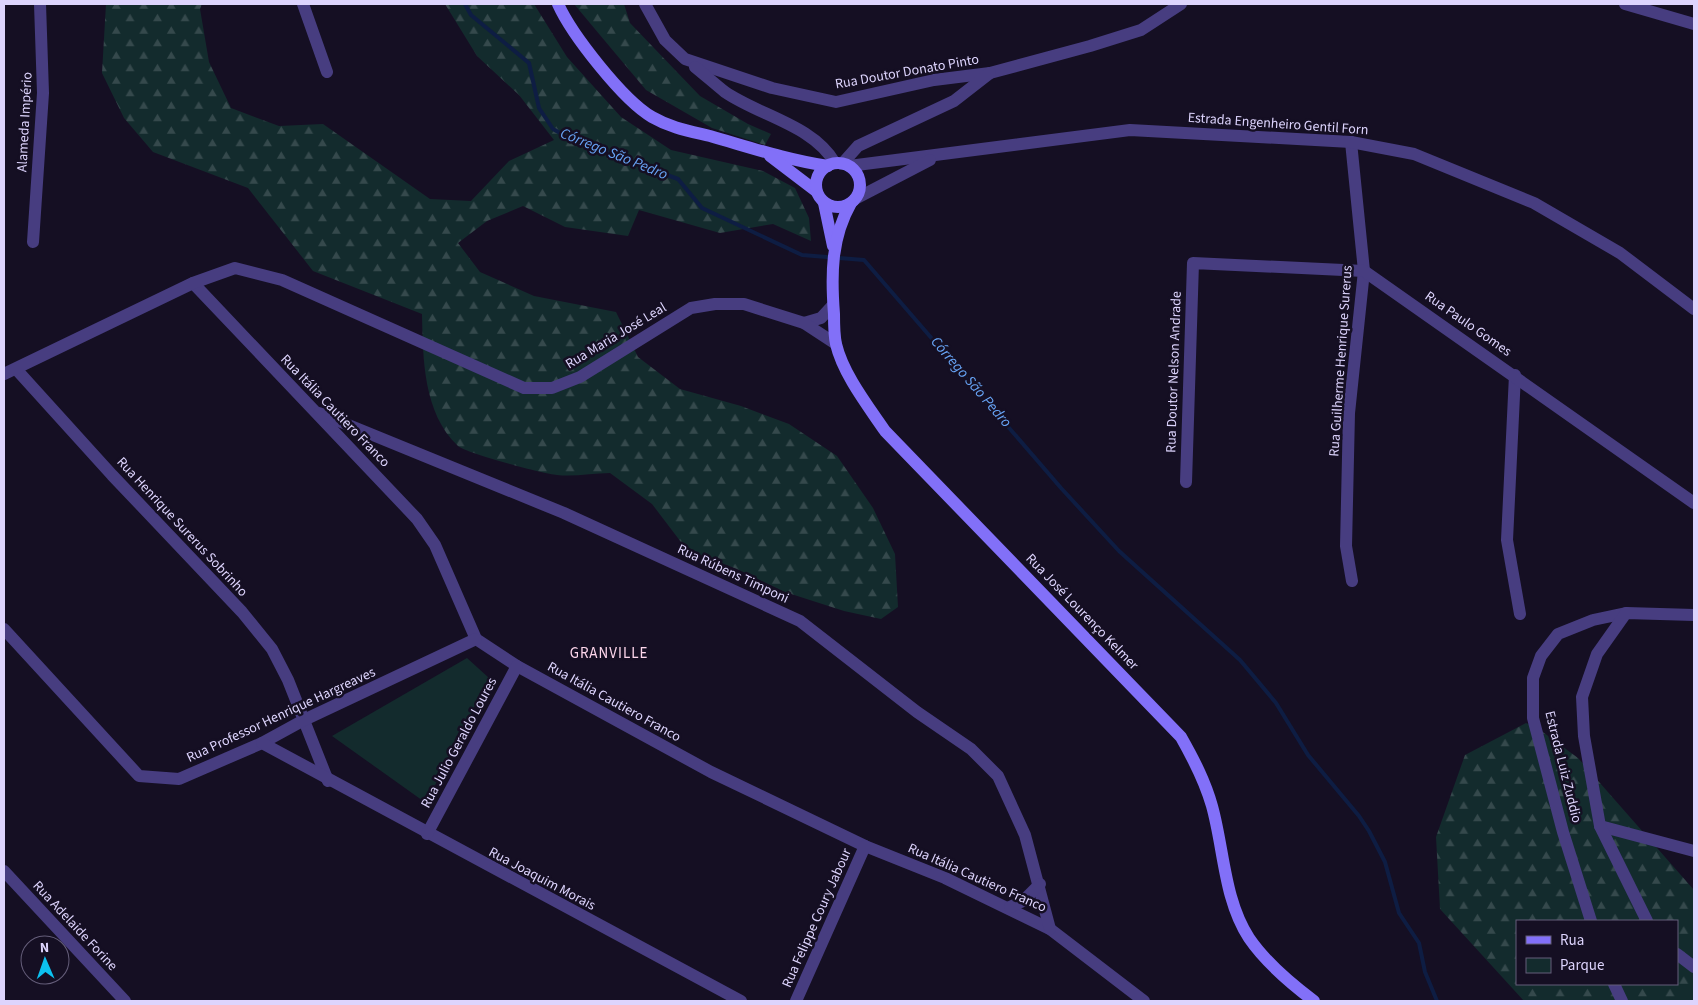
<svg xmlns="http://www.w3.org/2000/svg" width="1698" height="1005" font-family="'Source Sans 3',sans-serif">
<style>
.green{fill:#132b2d}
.forest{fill:url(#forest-firs);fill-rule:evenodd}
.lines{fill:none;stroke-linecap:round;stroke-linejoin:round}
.stream{stroke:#0e1d43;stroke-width:4}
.street{stroke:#473d80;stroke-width:12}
.secondary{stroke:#8270f8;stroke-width:12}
.labels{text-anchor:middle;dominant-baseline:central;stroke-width:5;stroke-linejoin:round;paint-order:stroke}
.street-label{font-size:14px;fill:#ddd4fd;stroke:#150f23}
.water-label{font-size:15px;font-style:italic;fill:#68a5f7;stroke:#150f23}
.neighbourhood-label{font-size:15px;letter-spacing:1px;fill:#fdd6eb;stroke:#150f23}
</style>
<defs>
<pattern id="forest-firs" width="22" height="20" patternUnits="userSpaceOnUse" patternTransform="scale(1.25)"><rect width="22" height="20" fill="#132b2d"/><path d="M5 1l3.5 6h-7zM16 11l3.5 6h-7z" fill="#35494c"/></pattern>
</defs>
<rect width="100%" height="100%" fill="#150f23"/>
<polygon class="green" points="467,658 489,678 426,803 332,736"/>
<g class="forest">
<path d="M 106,4 L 202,4 L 200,9 L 209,62 L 231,108 L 279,126 L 323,124 L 430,199 L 471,201 L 509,161 L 554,140 L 519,95 L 477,56 L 445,4 L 534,4 L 567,57 L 621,117 L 671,150 L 763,171 L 795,188 L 809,218 L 811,241 L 773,224 L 720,233 L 639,210 L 628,236 L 565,227 L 523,206 L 487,221 L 458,243 L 480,272 L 534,296 L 616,312 L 638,357 L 680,389 L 741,406 L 789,424 L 837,456 L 873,508 L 895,554 L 898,607 L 881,619 L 844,611 L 785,592 L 737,569 L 687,550 L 652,504 L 610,473 C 593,473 574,477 557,475 C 543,474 466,453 458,446 C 423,413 423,358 422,314 L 313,271 L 248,188 L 153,152 L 124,118 L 102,73 Z"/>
<polygon points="574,4 624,4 630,23 700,96 748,124 771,134 765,145 712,128 646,90"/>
<path d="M 1526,723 L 1536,727 L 1578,758 L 1694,890 L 1694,1001 L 1524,1001 L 1440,909 L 1436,837 L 1465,755 ZM 1517,921 L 1677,921 L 1677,984 L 1517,984 Z"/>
</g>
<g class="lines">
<polyline class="stream" points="465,4 471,15 529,63 539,108 553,129 574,141 678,179 702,208 802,255 864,260 1061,488 1119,551 1240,660 1276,703 1308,755 1359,816 1369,831 1385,862 1399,913 1419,943 1425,972 1437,1001"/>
<g class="street">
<polyline points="303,4 327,72"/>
<polyline points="645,4 665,40 685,59 772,88 836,102 934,80 990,73 1090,46 1141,30 1181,4"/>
<polyline points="1625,4 1694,24"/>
<path d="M 695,67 C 705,75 715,84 725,92 C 760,116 813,125 835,163"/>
<polyline points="1351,142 1364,271 1349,413 1346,546 1352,581"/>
<polyline points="842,164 858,146 954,101 990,73"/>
<polyline points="849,166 1130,130 1351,142 1414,154 1534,203 1620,253 1694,309"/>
<polyline points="855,199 930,160"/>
<polyline points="33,242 43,93 40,4"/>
<polyline points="193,283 417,519 435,545 476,639 517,666 711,772 865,846 945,878 1050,929 1144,1001"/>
<polyline points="804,323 821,318 833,305"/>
<polyline points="16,369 112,475 242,612 272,649 288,680 328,781"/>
<polyline points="4,374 193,283 235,268 282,280 524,388 552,388 580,377 691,308 715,304 744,304 804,323 836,344"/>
<polyline points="1515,375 1507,540 1520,614"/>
<polyline points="319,413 564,513 800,621 917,712 971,749 998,776 1025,835 1050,929"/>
<polyline points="1186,482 1193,263 1364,271 1694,503"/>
<polyline points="4,629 139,776 179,779 262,743 304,720 476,639"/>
<polyline points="262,743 741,1001"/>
<polyline points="1600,826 1694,851"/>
<polyline points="427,834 517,666"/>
<polyline points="4,871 125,1001"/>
<polyline points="1010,907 1023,901 1040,884"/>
<polyline points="1591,921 1563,832 1533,718 1533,678 1541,656 1558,634 1593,620 1626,613"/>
<polyline points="1647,921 1600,826 1584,736 1582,697 1597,654 1626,613 1694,615"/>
<polyline points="1677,954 1694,967"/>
<polyline points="1614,984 1622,1001"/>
<polyline points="796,1001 865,846"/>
</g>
<g class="secondary">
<path d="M 558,4 C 572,35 623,100 652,117 C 671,128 689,131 710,136 C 749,147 787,160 828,166"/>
<polyline points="770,156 816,191"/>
<circle cx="838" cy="185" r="22"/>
<polyline points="824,203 833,246"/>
<path d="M 851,203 C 831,238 831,275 834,314 C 834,324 834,335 836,344 C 843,374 868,406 885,431 L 1181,737 C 1194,760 1205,781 1212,806 C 1224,849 1224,900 1249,938 C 1266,963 1290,983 1314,1001"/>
</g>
</g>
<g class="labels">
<g class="street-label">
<text transform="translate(907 72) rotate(-10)">Rua Doutor Donato Pinto</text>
<text transform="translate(25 122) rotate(-87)">Alameda Império</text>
<text transform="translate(1278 124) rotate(4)">Estrada Engenheiro Gentil Forn</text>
<text transform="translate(1468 324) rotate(35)">Rua Paulo Gomes</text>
<text transform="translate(616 336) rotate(-31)">Rua Maria José Leal</text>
<text transform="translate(1341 361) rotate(-86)">Rua Guilherme Henrique Surerus</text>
<text transform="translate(1174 372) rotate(-88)">Rua Doutor Nelson Andrade</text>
<text transform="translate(335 411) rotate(46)">Rua Itália Cautiero Franco</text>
<text transform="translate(182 527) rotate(47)">Rua Henrique Surerus Sobrinho</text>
<text transform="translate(733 574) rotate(25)">Rua Rúbens Timponi</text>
<text transform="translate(1082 612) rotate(46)">Rua José Lourenço Kelmer</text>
<text transform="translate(614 702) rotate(29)">Rua Itália Cautiero Franco</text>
<text transform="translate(281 715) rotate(-25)">Rua Professor Henrique Hargreaves</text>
<text transform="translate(459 743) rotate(-62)">Rua Julio Geraldo Loures</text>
<text transform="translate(1563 767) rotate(76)">Estrada Luiz Zuddio</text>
<text transform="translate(977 878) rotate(24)">Rua Itália Cautiero Franco</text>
<text transform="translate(542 879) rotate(28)">Rua Joaquim Morais</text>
<text transform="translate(817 918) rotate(-66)">Rua Felippe Coury Jabour</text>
<text transform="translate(75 926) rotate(47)">Rua Adelaide Forine</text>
</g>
<g class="water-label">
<text transform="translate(614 154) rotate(22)">Córrego São Pedro</text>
<text transform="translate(971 382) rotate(49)">Córrego São Pedro</text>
</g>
<g class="neighbourhood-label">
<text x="609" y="653">GRANVILLE</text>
</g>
</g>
<rect width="1698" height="1005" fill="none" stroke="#ddd4fd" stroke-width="10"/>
<rect x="1516" y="920" width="162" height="65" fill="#150f23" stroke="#655e7a"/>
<rect x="1526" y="936" width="25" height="8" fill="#8270f8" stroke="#655e7a"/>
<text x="1560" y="945" font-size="15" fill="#ddd4fd">Rua</text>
<rect x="1526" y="958" width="25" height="15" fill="#132b2d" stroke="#655e7a"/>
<text x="1560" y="970" font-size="15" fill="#ddd4fd">Parque</text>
<g transform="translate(45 960) rotate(358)"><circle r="24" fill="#150f23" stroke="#655e7a"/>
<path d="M0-4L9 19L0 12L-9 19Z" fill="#0cc1f0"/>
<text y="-8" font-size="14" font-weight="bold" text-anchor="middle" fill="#ddd4fd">N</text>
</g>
</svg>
